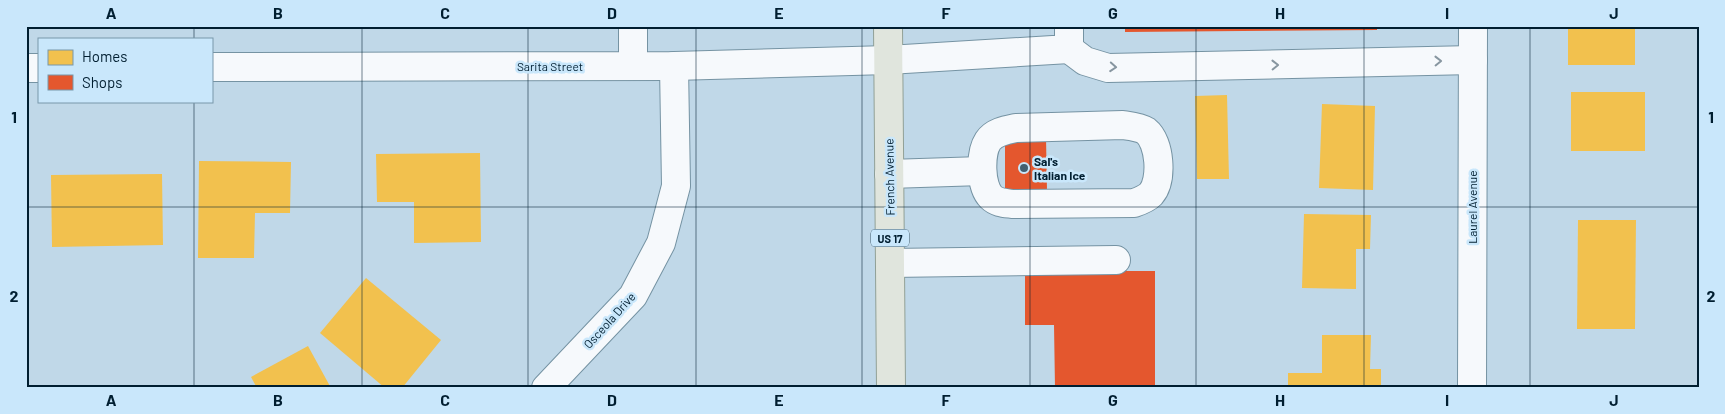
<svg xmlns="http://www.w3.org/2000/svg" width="1725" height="414" font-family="Barlow,sans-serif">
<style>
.homes{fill:#f2c14e}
.shops{fill:#e4572e}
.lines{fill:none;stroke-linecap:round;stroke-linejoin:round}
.minor-casing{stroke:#7593a3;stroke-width:30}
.major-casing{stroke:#91a096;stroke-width:30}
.minor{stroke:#f6f9fc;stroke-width:28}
.major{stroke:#e0e5dd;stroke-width:28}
.oneway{stroke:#8796a0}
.grid{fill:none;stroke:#001e30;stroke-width:1;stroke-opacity:0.55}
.poi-dot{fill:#435f70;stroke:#c9e7fb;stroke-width:2}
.labels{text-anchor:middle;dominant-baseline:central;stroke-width:5;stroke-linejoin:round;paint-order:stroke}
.shield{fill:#c9e7fb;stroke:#3c5a6d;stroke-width:1}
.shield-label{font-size:11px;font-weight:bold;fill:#001e30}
.street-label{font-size:12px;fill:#001e30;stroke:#c9e7fb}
.poi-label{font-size:12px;font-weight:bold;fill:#001e30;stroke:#c9e7fb;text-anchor:start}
.neatline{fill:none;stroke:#001e30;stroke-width:2}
.grid-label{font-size:16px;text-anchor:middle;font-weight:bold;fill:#001e30}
</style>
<rect width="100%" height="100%" fill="#c0d8e8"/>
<g class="homes">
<rect x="1568" y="26" width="67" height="39"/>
<rect x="1571" y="92" width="74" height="59"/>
<polygon points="1227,95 1229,179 1197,179 1195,96"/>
<polygon points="1322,104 1375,106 1373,190 1319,188"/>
<polygon points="480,153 481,242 414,243 414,202 377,202 376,154"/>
<polygon points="199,161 291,162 290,213 255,213 254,258 198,258"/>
<polygon points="162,174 163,245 52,247 51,175"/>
<polygon points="1304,214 1371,215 1370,249 1356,249 1356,289 1302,288"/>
<polygon points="1578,220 1636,220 1635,329 1577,329"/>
<polygon points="366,278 441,340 402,388 385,388 320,333"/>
<polygon points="1322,335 1371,335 1370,369 1381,369 1381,388 1288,388 1288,373 1322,373"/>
<polygon points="308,346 331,388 257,388 251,377"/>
</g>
<g class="shops">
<polygon points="1125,26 1377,26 1377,30 1125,32"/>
<polygon points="1046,137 1047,191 1005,192 1005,138"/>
<polygon points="1025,271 1155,271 1155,388 1055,388 1054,325 1025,325"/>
</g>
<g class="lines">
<defs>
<g id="minor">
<polyline points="633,26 633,66"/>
<polyline points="1069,49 1085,61 1108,68 1473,60"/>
<polyline points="211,67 674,66 888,60 1069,49 1069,26"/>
<polyline points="26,68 39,68"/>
<path d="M 1123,125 C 1130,126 1140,127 1146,131 C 1160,142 1163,180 1151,194 C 1146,199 1140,201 1134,203 L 1013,204 C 1005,203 997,203 991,197 C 980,186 980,153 988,141 C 994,132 1006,130 1016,128 Z"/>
<polyline points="889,174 982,171"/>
<polyline points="890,263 1116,260"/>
<polyline points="546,388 633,296 661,243 676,186 674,66"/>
<polyline points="1472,388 1473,26"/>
</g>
<polyline id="major" points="888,26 891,388"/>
</defs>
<use href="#minor" class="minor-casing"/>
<use href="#major" class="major-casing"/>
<use href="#minor" class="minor"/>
<use href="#major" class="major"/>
</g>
<defs><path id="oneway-chevron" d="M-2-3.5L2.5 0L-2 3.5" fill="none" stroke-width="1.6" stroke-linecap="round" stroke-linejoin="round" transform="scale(1.25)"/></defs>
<g class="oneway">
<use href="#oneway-chevron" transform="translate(1438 61) rotate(-1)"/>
<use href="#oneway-chevron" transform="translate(1275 65) rotate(-1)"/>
<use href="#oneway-chevron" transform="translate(1113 67) rotate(4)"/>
</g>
<path class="grid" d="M 194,26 L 194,39M 362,26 L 362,388M 528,26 L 528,388M 696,26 L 696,388M 862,26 L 862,388M 1030,26 L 1030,388M 1196,26 L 1196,388M 1364,26 L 1364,388M 1530,26 L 1530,388M 194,101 L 194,388M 26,207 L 1699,207"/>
<circle class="poi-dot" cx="1024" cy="168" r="5"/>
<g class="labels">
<rect class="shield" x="871" y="229.5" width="38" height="17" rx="4"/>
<g class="shield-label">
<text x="890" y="238">US 17</text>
</g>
<g class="street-label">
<text x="550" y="66">Sarita Street</text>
<text transform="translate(889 177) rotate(-91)">French Avenue</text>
<text transform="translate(1472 207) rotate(-90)">Laurel Avenue</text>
<text transform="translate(609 320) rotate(-48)">Osceola Drive</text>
</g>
<g class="poi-label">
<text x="1034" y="161">Sal's<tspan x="1034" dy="14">Italian Ice</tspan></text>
</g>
</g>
<rect width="1725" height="414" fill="none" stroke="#c9e7fb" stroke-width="55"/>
<rect x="38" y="38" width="175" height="65" fill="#c9e7fb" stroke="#7997aa"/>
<rect x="48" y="50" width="25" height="15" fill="#f2c14e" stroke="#7997aa"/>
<text x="82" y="62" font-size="15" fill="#001e30">Homes</text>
<rect x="48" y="75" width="25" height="15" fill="#e4572e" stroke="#7997aa"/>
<text x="82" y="88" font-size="15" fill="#001e30">Shops</text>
<rect x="28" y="28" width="1670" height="358" class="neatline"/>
<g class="grid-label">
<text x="111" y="19">A</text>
<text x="278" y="19">B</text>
<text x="445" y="19">C</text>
<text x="612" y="19">D</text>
<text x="779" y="19">E</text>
<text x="946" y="19">F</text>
<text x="1113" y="19">G</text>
<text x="1280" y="19">H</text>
<text x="1447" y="19">I</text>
<text x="1614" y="19">J</text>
<text x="14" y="123">1</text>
<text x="1711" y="123">1</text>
<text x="14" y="302">2</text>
<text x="1711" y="302">2</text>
<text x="111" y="406">A</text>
<text x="278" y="406">B</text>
<text x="445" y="406">C</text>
<text x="612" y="406">D</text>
<text x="779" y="406">E</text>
<text x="946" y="406">F</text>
<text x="1113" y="406">G</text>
<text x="1280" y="406">H</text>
<text x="1447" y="406">I</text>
<text x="1614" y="406">J</text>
</g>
</svg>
